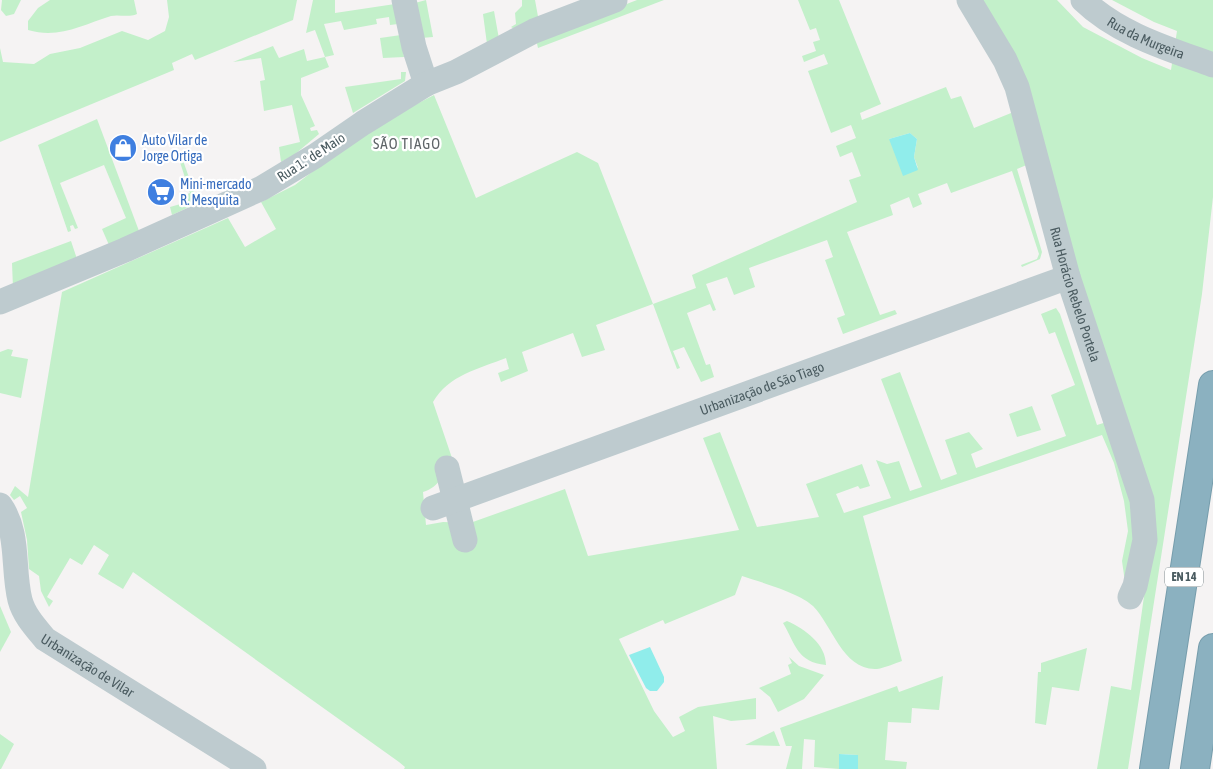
<svg xmlns="http://www.w3.org/2000/svg" width="1213" height="769" font-family="'Asap Condensed',sans-serif">
<style>
.green{fill:#c3f0ca;fill-rule:evenodd}
.water{fill:#90edeb}
.lines{fill:none;stroke-linecap:round;stroke-linejoin:round}
.highway-casing{stroke:#769dac;stroke-width:30}
.minor{stroke:#becbcf;stroke-width:25}
.highway{stroke:#8bb1c0;stroke-width:28}
.labels{text-anchor:middle;dominant-baseline:central;stroke-width:4.5;stroke-linejoin:round;paint-order:stroke}
.shield{fill:#fff;stroke:#808c90;stroke-width:1}
.shield-label{font-size:12px;font-weight:bold;fill:#4a5b60}
.street-label{font-size:14px;fill:#4a5b60;stroke:#fff}
.shop-label{font-size:14px;fill:#366cbe;stroke:#fff;text-anchor:start}
.neighbourhood-label{font-size:15px;letter-spacing:1px;fill:#5f6568;stroke:#fff}
</style>
<rect width="100%" height="100%" fill="#f5f3f3"/>
<g class="green">
<polygon points="2,0 21,0 14,14 6,16 1,10"/>
<path d="M 50,0 L 134,0 L 137,14 C 128,18 119,14 111,16 C 82,25 59,39 28,30 L 28,21 L 38,8 Z"/>
<polygon points="167,0 297,0 293,20 195,60 192,54 172,63 174,70 0,142 0,48 3,62 34,64 50,54 80,48 122,31 148,40 165,31 169,17"/>
<polygon points="313,0 335,0 335,13 395,4 398,24 390,25 389,17 376,19 377,24 344,30 341,21 324,24 334,55 325,57 329,67 301,78 301,95 315,126 310,128 311,131 317,130 319,134 294,155 281,162 279,147 300,142 292,105 264,111 260,81 265,80 261,58 233,62 273,46 279,58 304,49 307,61 325,57 315,30 306,33"/>
<polygon points="426,0 433,37 421,38 415,3"/>
<polygon points="522,0 535,0 539,22 518,31 511,27 516,24 515,13 522,6"/>
<polygon points="637,0 664,0 538,48 536,39"/>
<path d="M 798,0 L 839,0 L 881,104 L 860,113 L 862,120 L 946,87 L 951,99 L 961,96 L 974,128 L 1016,111 L 1029,164 L 1017,169 L 1042,252 L 1040,259 L 1022,267 L 1021,265 L 1037,259 L 1039,254 L 1012,171 L 951,193 L 947,183 L 918,194 L 922,204 L 913,208 L 909,197 L 890,205 L 893,215 L 847,232 L 880,315 L 895,310 L 897,314 L 843,334 L 837,318 L 845,315 L 825,260 L 833,257 L 827,240 L 749,268 L 755,287 L 734,295 L 727,277 L 706,284 L 716,310 L 713,311 L 710,304 L 687,313 L 706,365 L 710,364 L 714,377 L 701,382 L 684,347 L 673,351 L 680,368 L 677,369 L 653,304 L 596,325 L 605,350 L 582,357 L 573,333 L 522,352 L 528,371 L 501,382 L 498,373 L 509,369 L 506,358 C 478,369 449,375 433,402 L 452,458 C 444,473 440,487 423,492 L 426,525 L 443,522 L 470,523 L 565,489 L 588,556 L 739,530 L 703,438 L 720,432 L 757,527 L 819,517 L 806,484 L 862,464 L 870,486 L 860,489 L 858,486 L 836,494 L 844,513 L 891,498 L 876,460 L 887,464 L 899,461 L 910,491 L 922,487 L 881,379 L 900,372 L 941,480 L 957,474 L 945,440 L 969,432 L 983,449 L 971,454 L 976,468 L 1066,436 L 1051,395 L 1075,385 L 1055,332 L 1049,334 L 1041,314 L 1056,308 L 1060,314 L 1097,425 L 1110,421 L 1138,522 L 1125,582 L 1122,561 L 1128,531 L 1124,501 L 1114,463 L 1102,435 L 863,516 L 902,661 C 895,663 885,668 877,669 C 843,671 832,625 813,606 C 800,593 760,582 742,576 L 735,595 L 665,624 L 663,620 L 619,639 L 654,711 L 673,737 L 685,731 L 679,717 L 698,707 L 756,698 L 756,719 L 731,721 L 713,716 L 717,769 L 404,769 L 405,767 L 399,762 L 133,572 L 123,589 L 98,574 L 109,555 L 94,545 L 82,565 L 70,558 L 47,597 L 53,601 L 49,607 L 41,591 L 39,576 L 29,569 L 27,540 L 21,512 L 27,508 L 20,496 L 14,500 L 10,495 L 15,486 L 28,497 L 62,292 L 228,218 L 245,247 L 276,229 L 261,202 L 295,185 L 351,142 L 382,122 L 434,95 L 476,198 L 577,152 L 598,163 L 653,304 L 696,288 L 692,275 L 857,202 L 849,180 L 861,176 L 852,152 L 840,157 L 836,146 L 856,138 L 851,125 L 831,133 L 808,71 L 828,64 L 824,54 L 804,62 L 802,56 L 816,51 L 813,42 L 820,40 L 816,28 L 810,30 ZM 910,133 L 917,139 L 914,157 L 918,168 L 889,139 Z"/>
<polygon points="979,0 1057,0 1083,27 1142,58 1171,70 1177,31 1154,22 1112,0 1213,0 1213,197 1202,294 1128,769 1097,769 1111,686 1131,690 1154,524"/>
<polygon points="494,11 499,39 487,44 483,14"/>
<polygon points="401,35 404,57 383,58 380,38"/>
<polygon points="401,72 406,72 405,81 353,113 345,87 401,79"/>
<polygon points="97,119 139,231 109,245 102,229 126,218 104,165 60,183 78,228 75,229 73,225 70,226 71,231 68,232 38,145"/>
<polygon points="180,152 198,203 172,215 170,207 184,203 182,196 190,193 177,153"/>
<polygon points="71,241 77,259 13,288 12,263"/>
<polygon points="8,349 13,350 11,356 28,359 21,398 0,393 0,352"/>
<polygon points="1032,406 1041,430 1017,437 1009,414"/>
<polygon points="0,606 11,632 0,652"/>
<path d="M 787,621 C 805,629 826,644 826,665 C 797,662 796,645 783,623 Z"/>
<polygon points="1087,648 1079,691 1052,687 1046,725 1035,723 1038,672 1041,672 1041,663"/>
<polygon points="789,657 799,666 824,675 804,699 778,712 770,697 759,688 791,674 788,665 792,663"/>
<polygon points="943,676 939,710 912,708 911,723 888,722 885,760 907,762 906,769 858,769 858,755 840,754 839,769 814,767 815,740 804,739 802,769 786,769 792,746 786,746 780,728 897,686 899,692"/>
<polygon points="774,731 780,746 745,745"/>
<polygon points="0,734 14,744 1,769 0,769"/>
</g>
<g class="water">
<polygon points="910,133 917,139 914,157 918,170 903,176 889,139"/>
<polygon points="650,647 664,677 664,682 657,691 650,691 646,688 629,655"/>
<polygon points="839,754 858,755 858,769 839,769"/>
</g>
<g class="lines">
<defs>
<g id="highway">
<polyline points="1154,769 1213,385"/>
<polyline points="1195,769 1213,648"/>
</g>
</defs>
<use href="#highway" class="highway-casing"/>
<g class="minor">
<polyline points="404,0 414,47 426,84"/>
<path id="s1" d="M 969,0 L 1005,60 L 1017,87 L 1068,277 L 1142,500 L 1145,540 L 1135,586 L 1130,597"/>
<path id="s2" d="M 1083,0 C 1118,34 1169,49 1213,65"/>
<polyline points="0,302 125,250 262,188 315,156 363,123 426,84 456,72 534,31 615,0"/>
<polyline points="447,468 465,540"/>
<path id="s3" d="M 0,505 C 20,533 12,568 20,600 C 24,615 35,627 45,639 L 254,769"/>
<path id="s4" d="M 433,508 L 1068,277"/>
</g>
<use href="#highway" class="highway"/>
</g>
<defs>
<symbol id="shop-disc" viewBox="-11 -11 22 22"><circle r="9.5" fill="#3f7fe0" stroke="#fff"/><path d="M-5-2.5h2.3a2.7 3.5 0 0 1 5.4 0H5L5.5 6h-11ZM-1.5-2.5h3a1.5 2.3 0 0 0-3 0Z" fill="#fff"/></symbol>
<symbol id="supermarket-disc" viewBox="-11 -11 22 22"><circle r="9.5" fill="#3f7fe0" stroke="#fff"/><path d="M-6-5.5h2.5l.6 2H6L4.5 2H-2.5L-4.4-4H-6ZM-1.5 3.2a1.3 1.3 0 1 0 .1 0ZM3 3.2a1.3 1.3 0 1 0 .1 0Z" fill="#fff"/></symbol>
</defs>
<g fill-rule="evenodd">
<use href="#shop-disc" x="107" y="132" width="32" height="32"/>
<use href="#supermarket-disc" x="145" y="176" width="32" height="32"/>
</g>
<g class="labels">
<rect class="shield" x="1165" y="567.5" width="38" height="19" rx="4"/>
<g class="shield-label">
<text x="1184" y="577">EN 14</text>
</g>
<g class="street-label">
<text stroke="none"><textPath href="#s2" startOffset="74">Rua da Murgeira</textPath></text>
<text transform="translate(311 157) rotate(-33)">Rua 1.º de Maio</text>
<text stroke="none"><textPath href="#s1" startOffset="315">Rua Horácio Rebelo Portela</textPath></text>
<text stroke="none"><textPath href="#s4" startOffset="350">Urbanização de São Tiago</textPath></text>
<text stroke="none"><textPath href="#s3" startOffset="195">Urbanização de Vilar</textPath></text>
</g>
<g class="shop-label">
<text x="142" y="140">Auto Vilar de<tspan x="142" dy="16">Jorge Ortiga</tspan></text>
<text x="180" y="184">Mini-mercado<tspan x="180" dy="16">R. Mesquita</tspan></text>
</g>
<g class="neighbourhood-label">
<text x="407" y="143">SÃO TIAGO</text>
</g>
</g>
</svg>
